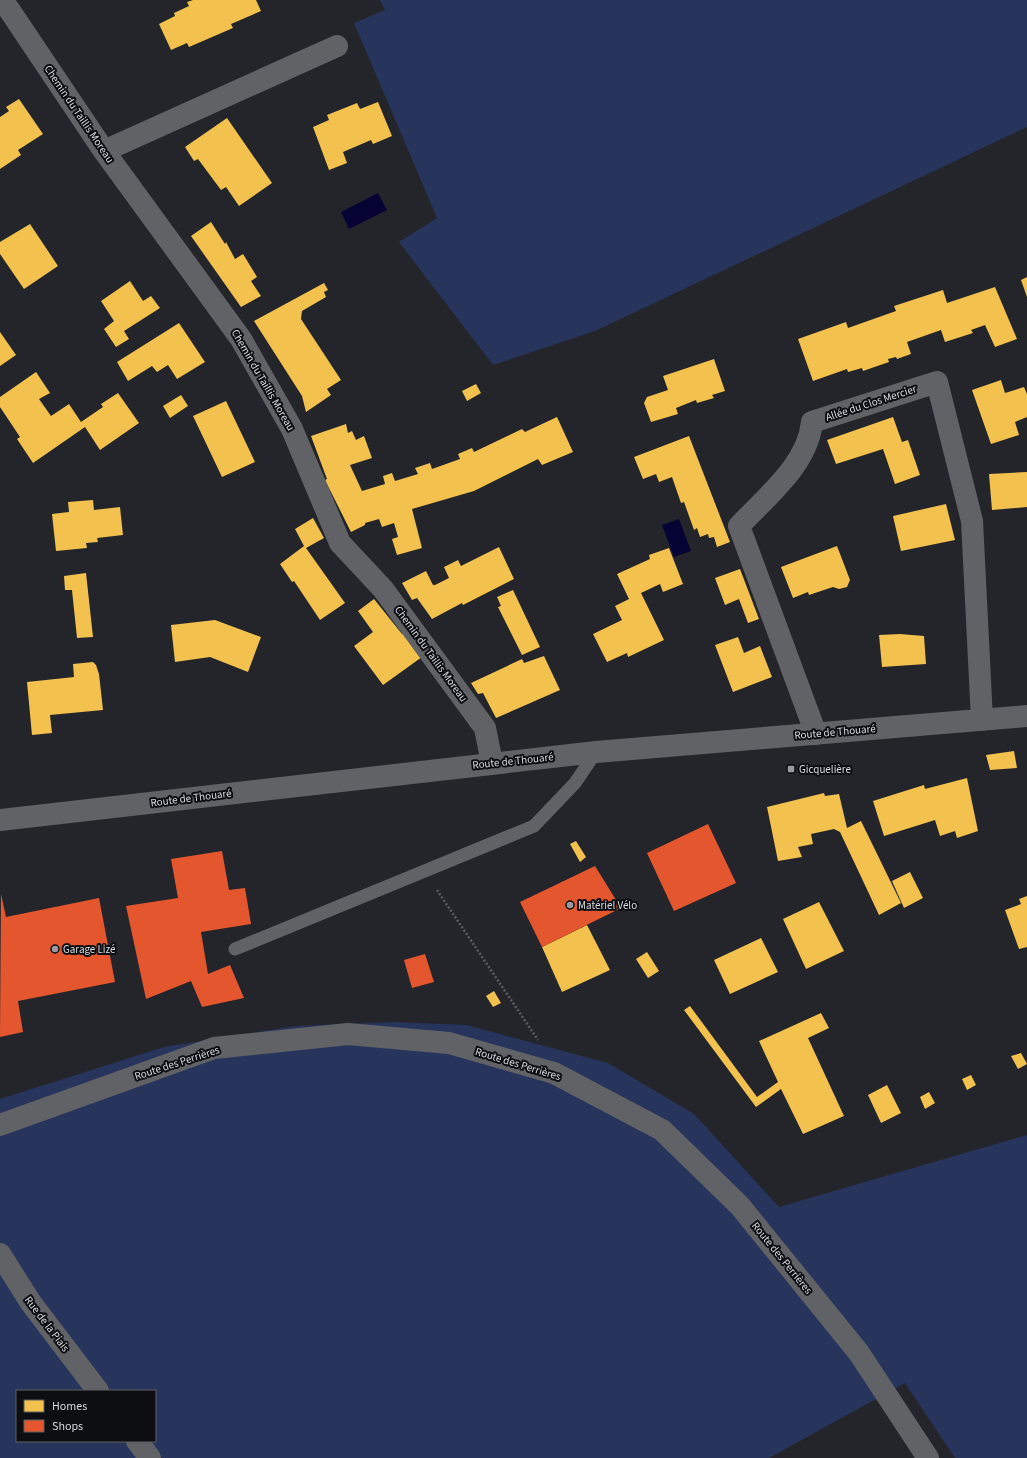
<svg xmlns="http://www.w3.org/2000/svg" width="1027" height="1458" font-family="'Source Sans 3',sans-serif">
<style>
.green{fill:#27355c;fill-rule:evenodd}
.water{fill:#050334}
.homes{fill:#f2c14e}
.shops{fill:#e4572e}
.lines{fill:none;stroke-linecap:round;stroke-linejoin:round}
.path{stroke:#5b5d60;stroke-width:2.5;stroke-dasharray:2 2;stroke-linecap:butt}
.service{stroke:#616266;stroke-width:13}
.minor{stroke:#616266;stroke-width:22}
.tertiary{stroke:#616266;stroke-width:22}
.poi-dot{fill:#999ba0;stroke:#0c0e11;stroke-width:1.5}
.labels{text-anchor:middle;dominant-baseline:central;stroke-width:4;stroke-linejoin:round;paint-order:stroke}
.street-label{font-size:11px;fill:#d8dae0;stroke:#0c0e11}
.poi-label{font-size:11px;fill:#d8dae0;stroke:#0c0e11;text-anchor:start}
</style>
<rect width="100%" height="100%" fill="#24252a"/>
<g class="green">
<polygon points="380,0 1027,0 1027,127 595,331 493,365 399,242 437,218 354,23 385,10"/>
<path d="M 396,1022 L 466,1025 L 608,1063 L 694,1114 L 779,1207 L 1027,1135 L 1027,1458 L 955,1458 L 905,1383 L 769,1458 L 0,1458 L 0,1099 L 164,1047 L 296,1026 ZM 17,1391 L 155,1391 L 155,1441 L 17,1441 Z"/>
</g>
<g class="water">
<polygon points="378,193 387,210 349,229 341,212"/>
<polygon points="679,519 691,551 674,557 662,525"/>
</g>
<g class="homes">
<polygon points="193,0 256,0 261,11 231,24 233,28 189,47 187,43 171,50 159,24 175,16 174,13 189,6 187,2"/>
<polygon points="19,99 43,134 18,150 21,155 0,169 0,117 9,111 6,107"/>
<polygon points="378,102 392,136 373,144 371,140 343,152 347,163 329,170 313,127 329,120 327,115 357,103 360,109"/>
<polygon points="227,118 272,183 239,206 226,187 221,190 198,159 194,161 185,147"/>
<polygon points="211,222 225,244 226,242 235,259 243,254 257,277 251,281 261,296 241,307 191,236"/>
<polygon points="30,224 58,266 24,289 0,254 0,242"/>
<polygon points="1027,277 1027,297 1021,280"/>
<polygon points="130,281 143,301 151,296 160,308 124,331 129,339 116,347 104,329 114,321 101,301"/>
<polygon points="324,283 328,290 324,292 326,297 302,311 301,319 341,380 327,389 331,395 306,412 302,396 254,321"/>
<polygon points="995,287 1017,339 995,347 985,325 971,330 973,333 945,342 941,330 907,342 911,354 897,359 896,357 888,359 889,362 863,371 862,368 848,372 847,369 813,381 798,339 846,322 848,328 896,311 894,306 943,290 947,303"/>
<polygon points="179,323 205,362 177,379 168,365 157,372 152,366 128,381 117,362"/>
<polygon points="0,332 16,355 0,366"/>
<polygon points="714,359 725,391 712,395 714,398 697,403 696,400 676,408 678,414 651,422 644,403 647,397 668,390 663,376"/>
<polygon points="36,372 50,393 39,399 51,416 69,404 81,422 103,407 101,404 118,393 139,423 100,450 85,427 33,463 17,439 20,437 0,407 0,397"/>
<polygon points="1001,380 1005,393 1024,387 1027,394 1027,417 1015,422 1019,435 991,444 972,390"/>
<polygon points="476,384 481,393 467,401 462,391"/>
<polygon points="181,395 188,406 170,418 163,406"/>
<polygon points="226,401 255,462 222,477 193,416"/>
<polygon points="557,417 573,452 542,465 538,459 474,491 412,509 422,548 397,555 392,539 398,537 394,523 382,527 379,519 365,523 365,525 351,532 325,480 327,479 311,436 346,424 348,433 352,431 356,440 364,436 372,458 350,465 362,491 385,484 383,476 392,473 395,481 418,474 415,468 430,463 432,469 460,459 458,454 472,448 474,452 522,429 525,432"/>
<polygon points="893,417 902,442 908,440 920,475 895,484 883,449 836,464 827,440"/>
<polygon points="689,436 730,542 717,547 714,537 709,538 708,534 700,537 697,528 694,530 684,502 681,503 672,477 659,482 656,474 643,479 634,457"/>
<polygon points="1027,472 1027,507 992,510 989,474"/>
<polygon points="93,500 94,510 120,507 123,535 97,538 98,542 86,543 87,548 56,551 52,514 69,512 68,502"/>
<polygon points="946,504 955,540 901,551 893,516"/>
<polygon points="313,518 324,538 306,548 345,603 320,620 294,581 292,582 280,564 304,546 295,529"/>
<polygon points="837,546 850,580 847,587 839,589 833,587 809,595 808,592 793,598 781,567"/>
<polygon points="499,547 514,579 463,605 462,603 432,619 417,598 412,600 402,583 426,571 433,585 435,585 449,578 444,567 458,560 461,566"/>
<polygon points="669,548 683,584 663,592 660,584 641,593 664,640 628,657 627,653 607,662 593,634 622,620 615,606 629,599 617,574 650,559 649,555"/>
<polygon points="740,569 759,619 748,623 739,599 725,605 715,578"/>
<polygon points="86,573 93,637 77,638 72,590 65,590 64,576"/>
<polygon points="513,590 540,647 522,655 498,607 501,606 497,597"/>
<polygon points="374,599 402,634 405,632 422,657 383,685 354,646 373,632 358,611"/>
<polygon points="215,620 261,637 248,672 210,657 175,662 171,625"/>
<polygon points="900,634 924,636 926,664 882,667 879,635"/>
<polygon points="738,637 744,653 760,646 772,677 733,692 715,645"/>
<polygon points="544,656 560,690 496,718 483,693 478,694 471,683 522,659 524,663"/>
<polygon points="93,662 96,665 99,674 103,710 50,715 52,733 32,735 27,682 74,677 73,664"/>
<polygon points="1014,751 1017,768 990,770 986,755"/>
<polygon points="967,778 978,831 957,838 955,831 940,836 935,820 884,836 873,801 924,785 925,789"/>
<polygon points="824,793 825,796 839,794 847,828 861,821 901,903 879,915 840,832 834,829 811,834 813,844 798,847 802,857 778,861 767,807"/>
<polygon points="576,841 586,857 580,862 570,844"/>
<polygon points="910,872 923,898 904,908 892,881"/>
<polygon points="1027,896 1027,947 1019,949 1005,910 1021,904 1019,899"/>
<polygon points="819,902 844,951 806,969 783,919"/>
<polygon points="587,925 610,970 562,992 542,947"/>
<polygon points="761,938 778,972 730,994 714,960"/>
<polygon points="647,952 659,971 648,978 636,959"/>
<polygon points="494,991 501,1003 493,1007 486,996"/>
<polygon points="690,1006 757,1097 778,1082 759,1041 821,1013 829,1028 808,1038 844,1116 803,1134 781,1089 756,1107 684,1010"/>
<polygon points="1021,1053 1027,1064 1018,1069 1011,1056"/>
<polygon points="971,1075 976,1085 967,1090 962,1079"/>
<polygon points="887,1085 901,1113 881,1123 868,1095"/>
<polygon points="929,1092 935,1103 925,1109 920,1097"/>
</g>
<g class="shops">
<polygon points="708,824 736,883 674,911 647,853"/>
<polygon points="222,851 229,890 245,888 251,924 201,932 208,974 230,965 244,998 202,1007 191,981 146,999 126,906 178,898 171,859"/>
<polygon points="595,866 621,908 542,947 520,902"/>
<polygon points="1,894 6,917 99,898 115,982 18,1001 23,1032 0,1037"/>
<polygon points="425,954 434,982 412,988 404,960"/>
</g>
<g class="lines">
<polyline class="path" points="437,890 538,1040"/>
<polyline class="service" points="235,949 534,826 575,783 596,752"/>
<g class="minor">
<polyline points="8,8 104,151 241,339 292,429 340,543 383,589 485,728 492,763"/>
<polyline points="104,151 337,46"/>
<path d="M 816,734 L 739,526 C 767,496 808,464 812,422 L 937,382 L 972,521 L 982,720"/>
<polyline points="0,1125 214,1048 348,1034 449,1043 554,1073 662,1130 740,1206 859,1353 928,1458"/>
<polyline points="0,1254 31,1303 98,1391"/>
<polyline points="137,1441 150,1458"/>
</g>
<polyline class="tertiary" points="0,820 596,752 1027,716"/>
</g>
<g class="poi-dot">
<rect x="787" y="765" width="8" height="8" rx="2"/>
<circle cx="570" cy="905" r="4"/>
<circle cx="55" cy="949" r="4"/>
</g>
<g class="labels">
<g class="street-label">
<text transform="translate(79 114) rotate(56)">Chemin du Taillis Moreau</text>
<text transform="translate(263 380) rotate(60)">Chemin du Taillis Moreau</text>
<text transform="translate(871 403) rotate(-18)">Allée du Clos Mercier</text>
<text transform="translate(431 654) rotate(54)">Chemin du Taillis Moreau</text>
<text transform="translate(835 732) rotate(-5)">Route de Thouaré</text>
<text transform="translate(513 761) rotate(-6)">Route de Thouaré</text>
<text transform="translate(191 798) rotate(-7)">Route de Thouaré</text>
<text transform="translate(177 1063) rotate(-18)">Route des Perrières</text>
<text transform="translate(518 1064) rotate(17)">Route des Perrières</text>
<text transform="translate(782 1258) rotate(51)">Route des Perrières</text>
<text transform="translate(47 1324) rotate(53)">Rue de la Piais</text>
</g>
<g class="poi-label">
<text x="799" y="769">Gicquelière</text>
<text x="578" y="905">Matériel Vélo</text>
<text x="63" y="949">Garage Lizé</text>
</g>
</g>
<rect x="16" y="1390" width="140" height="52" fill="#0c0e11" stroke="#5e6064"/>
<rect x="24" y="1400" width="20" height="12" fill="#f2c14e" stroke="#5e6064"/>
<text x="52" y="1410" font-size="12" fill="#d8dae0">Homes</text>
<rect x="24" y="1420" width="20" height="12" fill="#e4572e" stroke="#5e6064"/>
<text x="52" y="1430" font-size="12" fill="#d8dae0">Shops</text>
</svg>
